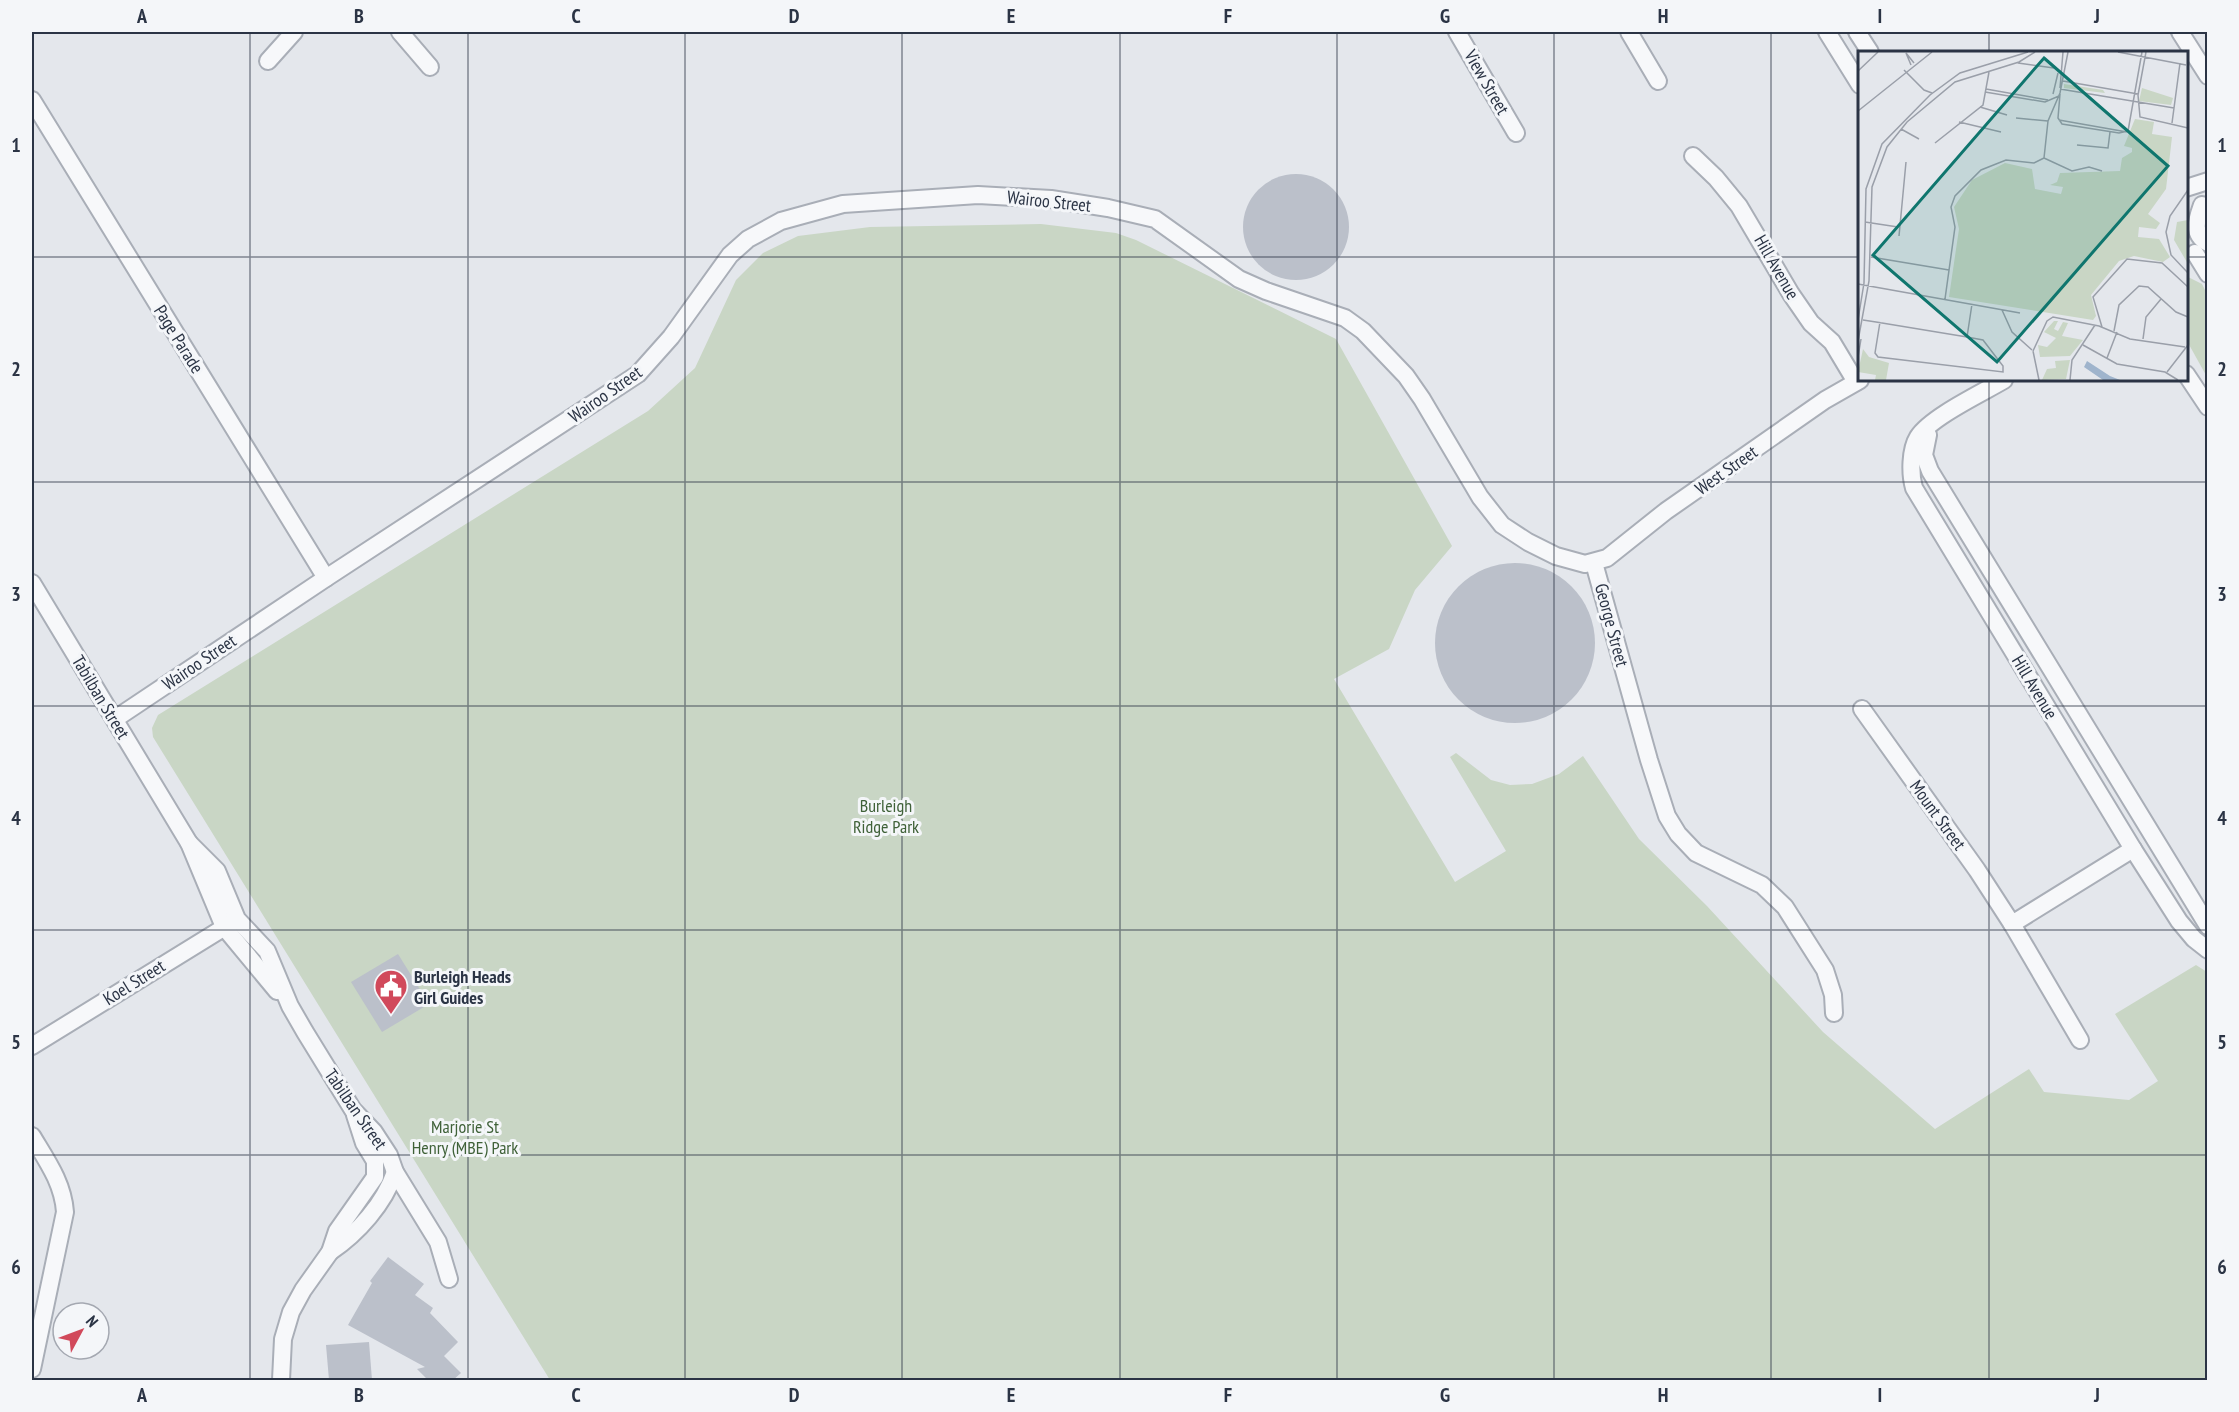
<svg xmlns="http://www.w3.org/2000/svg" width="2239" height="1412" font-family="'PT Sans Narrow',sans-serif">
<style>
.green{fill:#c9d6c5}
.building{fill:#bbc0ca}
.lines{fill:none;stroke-linecap:round;stroke-linejoin:round}
.street-casing{stroke:#a9aeb7;stroke-width:20}
.street{stroke:#f7f8fa;stroke-width:16}
.grid{fill:none;stroke:#2b3445;stroke-width:1.5;stroke-opacity:0.55}
.labels{text-anchor:middle;dominant-baseline:central;stroke-width:6;stroke-linejoin:round;paint-order:stroke}
.street-label{font-size:18px;fill:#2b3445;stroke:#f4f6f9}
.park-label{font-size:18px;fill:#3f6138;stroke:#f4f6f9}
.poi-label{font-size:18px;font-weight:bold;fill:#2b3445;stroke:#f4f6f9;text-anchor:start}
.inset-road{fill:none;stroke:#9a9fa9;stroke-width:1.5}
.view{fill:#0f766e;fill-opacity:0.15;stroke:#0f766e;stroke-width:3}
.inset-edge{fill:none;stroke:#2b3445;stroke-width:3}
.neatline{fill:none;stroke:#2b3445;stroke-width:2}
.grid-label{font-size:20px;text-anchor:middle;font-weight:bold;fill:#2b3445}
</style>
<rect width="100%" height="100%" fill="#e4e7ec"/>
<g class="green">
<polygon points="1041,224 1116,233 1136,240 1336,339 1452,546 1415,590 1389,649 1334,679 1455,882 1506,851 1450,757 1456,753 1491,780 1510,785 1532,784 1559,774 1583,756 1639,839 1707,906 1823,1032 1935,1129 2029,1069 2044,1092 2129,1100 2158,1081 2115,1014 2196,965 2207,972 2207,1380 550,1380 153,737 152,728 158,715 648,411 695,368 736,280 763,253 798,236 870,227"/>
<polygon points="2186,276 2202,284 2207,294 2207,377 2187,341"/>
</g>
<g class="building">
<circle cx="1296" cy="227" r="53"/>
<circle cx="1515" cy="643" r="80"/>
<polygon points="398,954 429,1004 382,1032 351,982"/>
<polygon points="388,1257 424,1284 415,1295 433,1308 430,1313 458,1342 444,1356 461,1373 453,1380 428,1380 417,1369 425,1367 348,1325 372,1283 370,1281"/>
<polygon points="369,1342 372,1380 329,1380 326,1345"/>
</g>
<g class="lines">
<defs>
<g id="street">
<polyline points="400,32 430,67"/>
<polyline points="1457,32 1516,133"/>
<polyline points="1629,32 1658,81"/>
<polyline points="1827,32 1860,85"/>
<polyline points="1857,32 1870,52"/>
<polyline points="2180,32 2208,76"/>
<polyline points="268,61 294,32"/>
<polyline points="32,100 326,578"/>
<polyline points="1693,156 1716,178 1739,206 1791,294 1811,323 1832,342 1856,382"/>
<polyline points="2186,188 2208,181"/>
<path d="M 2202,205 C 2197,219 2191,234 2208,243"/>
<polyline points="2195,253 2208,274"/>
<polyline points="2186,374 2208,407"/>
<path d="M 2004,380 C 1982,393 1931,417 1918,437 C 1910,450 1910,474 1914,488 L 2133,849 L 2179,921 L 2194,939 L 2208,950"/>
<polyline points="1928,435 1924,455 1930,471 2208,926"/>
<polyline points="1594,563 1649,760 1667,816 1678,834 1696,853 1762,885 1785,907 1825,970 1833,995 1834,1013"/>
<polyline points="32,583 189,843 224,927 277,991"/>
<polyline points="1862,709 1977,870 2012,924 2133,849"/>
<polyline points="115,719 326,578 638,374 671,337 730,255 748,239 781,221 843,204 978,195 1051,199 1108,208 1155,219 1239,279 1266,291 1345,318 1363,331 1406,376 1422,399 1480,497 1502,525 1528,542 1556,556 1585,564 1607,558 1666,511 1825,400 1860,380"/>
<polyline points="189,843 217,871 237,919 267,951 290,1006 305,1032 353,1110 374,1132 389,1155 395,1172 438,1242 449,1279"/>
<polyline points="2012,924 2080,1040"/>
<polyline points="32,1046 233,922"/>
<path d="M 32,1136 C 47,1161 63,1183 65,1212 L 32,1369"/>
<path d="M 330,1252 C 358,1233 384,1204 395,1172"/>
<polyline points="281,1380 283,1339 291,1312 303,1290 330,1252 337,1231 375,1177 375,1161 364,1143 355,1115"/>
</g>
</defs>
<use href="#street" class="street-casing"/>
<use href="#street" class="street"/>
</g>
<path class="grid" d="M 250,32 L 250,1380M 468,32 L 468,1380M 685,32 L 685,1380M 902,32 L 902,1380M 1120,32 L 1120,1380M 1337,32 L 1337,1380M 1554,32 L 1554,1380M 1771,32 L 1771,1380M 1989,32 L 1989,52M 32,257 L 1860,257M 2186,257 L 2208,257M 1989,380 L 1989,1380M 32,482 L 2208,482M 32,706 L 2208,706M 32,930 L 2208,930M 32,1155 L 2208,1155"/>
<defs>
<symbol id="civic-pin" viewBox="-11 -11 22 30"><path d="M0 17L-7.5 6A9.5 9.5 0 1 1 7.5 6Z" fill="#d1495b" stroke="#f4f6f9"/><path d="M-.6-6.5H3V-4.5H.6V-3L4-1V1h2V6H-6V1h2V-1L-.6-3ZM-1.2 2.5V6h2.4V2.5Z" fill="#fff"/></symbol>
</defs>
<g fill-rule="evenodd">
<use href="#civic-pin" x="372" y="967" width="38" height="52"/>
</g>
<g class="labels">
<g class="street-label">
<text transform="translate(1487 82) rotate(60)">View Street</text>
<text transform="translate(1049 201) rotate(6)">Wairoo Street</text>
<text transform="translate(1777 267) rotate(60)">Hill Avenue</text>
<text transform="translate(179 339) rotate(58)">Page Parade</text>
<text transform="translate(605 394) rotate(-35)">Wairoo Street</text>
<text transform="translate(1726 470) rotate(-35)">West Street</text>
<text transform="translate(1612 625) rotate(75)">George Street</text>
<text transform="translate(199 662) rotate(-34)">Wairoo Street</text>
<text transform="translate(2035 687) rotate(59)">Hill Avenue</text>
<text transform="translate(101 697) rotate(59)">Tabilban Street</text>
<text transform="translate(1938 815) rotate(54)">Mount Street</text>
<text transform="translate(134 982) rotate(-32)">Koel Street</text>
<text transform="translate(356 1109) rotate(55)">Tabilban Street</text>
</g>
<g class="park-label">
<text x="886" y="805">Burleigh<tspan x="886" dy="21">Ridge Park</tspan></text>
<text x="465" y="1126">Marjorie St<tspan x="465" dy="21">Henry (MBE) Park</tspan></text>
</g>
<g class="poi-label">
<text x="414" y="976">Burleigh Heads<tspan x="414" dy="21">Girl Guides</tspan></text>
</g>
</g>
<g transform="translate(1858 51)">
<rect width="330" height="330" fill="#e4e7ec"/>
<path d="M 206,33 L 245,39 L 247,42 L 206,37 ZM 284,37 L 315,47 L 313,54 L 281,50 ZM 277,68 L 296,71 L 294,83 L 314,86 L 308,138 L 290,163 L 302,172 L 298,178 L 281,176 L 280,186 L 301,188 L 312,206 L 305,211 L 276,205 L 261,210 L 233,244 L 238,265 L 235,269 L 91,246 L 101,178 L 96,156 L 114,129 L 147,112 L 174,118 L 177,138 L 203,143 L 205,136 L 192,134 L 199,131 L 202,122 L 262,120 L 264,107 L 274,101 L 274,97 L 266,95 ZM 330,169 L 330,213 L 316,189 L 319,171 ZM 196,270 L 200,270 L 196,278 L 200,280 L 205,271 L 210,272 L 204,285 L 225,289 L 212,305 L 182,306 L 180,294 L 189,296 L 198,287 L 186,281 ZM 5,298 L 11,306 L 31,312 L 28,329 L 17,329 L 18,324 L 0,321 ZM 212,309 L 208,328 L 184,329 L 189,318 L 198,317 L 197,310 Z" fill="#c9d6c5"/>
<path d="M 229,310 L 252,325 L 262,329 L 245,329 L 226,316 Z" fill="#9fb4cc"/>
<path class="inset-road" d="M 260,1 L 328,14M 160,12 L 196,17M 53,14 L 48,2 L 56,12M 46,19 L 66,39 L 74,42M 0,20 L 20,1M 205,30 L 280,43M 202,37 L 205,1M 128,38 L 190,49M 202,38 L 316,57M 127,41 L 187,51 L 201,45M 195,43 L 200,22M 202,43 L 200,67 L 204,73 L 261,82 L 270,80M 280,44 L 282,66 L 330,77M 280,44 L 288,1M 122,56 L 149,64M 0,60 L 74,1M 158,67 L 190,70M 201,69 L 269,81M 101,71 L 143,81M 314,72 L 322,12M 43,78 L 61,88M 270,80 L 284,1M 77,92 L 125,54 L 131,21M 219,94 L 250,97 L 252,81M 186,107 L 190,70 L 202,42 L 210,1M 186,107 L 214,120 L 231,116 L 244,120M 330,139 L 312,165 L 308,181 L 313,204 L 330,222M 7,171 L 40,176M 41,185 L 48,111M 13,206 L 91,219M 0,233 L 162,262M 87,248 L 97,176 L 93,156 L 97,145 L 123,119 L 148,109 L 176,112 L 186,107M 144,259 L 154,281 L 174,299M 0,269 L 6,232 L 8,138 L 24,93 L 72,44 L 102,22 L 170,1M 5,269 L 18,271 L 109,286 L 125,289 L 145,315 L 145,321 L 20,306 L 17,302 L 22,271M 244,276 L 235,246 L 269,208 L 304,212 L 330,236M 256,280 L 261,254 L 281,235 L 290,236 L 318,261 L 330,266M 109,286 L 114,253M 285,288 L 288,266 L 303,248M 0,290 L 11,230 L 14,136 L 29,96 L 49,71 L 97,31 L 161,11 L 177,1M 225,294 L 259,313 L 307,321 L 320,329M 175,300 L 189,270 L 195,266 L 241,275 L 272,288 L 327,296M 175,300 L 181,329M 0,306 L 3,288M 249,307 L 259,281M 309,321 L 330,294M 212,329 L 214,309 L 237,274"/>
<path class="view" d="M 186,7 L 310,115 L 139,311 L 15,204 Z"/>
<rect width="330" height="330" class="inset-edge"/>
</g>
<rect width="2239" height="1412" fill="none" stroke="#f4f6f9" stroke-width="66"/>
<g transform="translate(81 1331) rotate(49)"><circle r="28" fill="#f4f6f9" stroke="#a4a8b1" stroke-width="1.5"/>
<path d="M0-4.5L10 22L0 15L-10 22Z" fill="#d1495b"/>
<text y="-9" font-size="16" font-weight="bold" text-anchor="middle" fill="#2b3445">N</text>
</g>
<rect x="33" y="33" width="2173" height="1346" class="neatline"/>
<g class="grid-label">
<text x="142" y="23">A</text>
<text x="359" y="23">B</text>
<text x="576" y="23">C</text>
<text x="794" y="23">D</text>
<text x="1011" y="23">E</text>
<text x="1228" y="23">F</text>
<text x="1445" y="23">G</text>
<text x="1663" y="23">H</text>
<text x="1880" y="23">I</text>
<text x="2097" y="23">J</text>
<text x="16" y="152">1</text>
<text x="2222" y="152">1</text>
<text x="16" y="376">2</text>
<text x="2222" y="376">2</text>
<text x="16" y="601">3</text>
<text x="2222" y="601">3</text>
<text x="16" y="825">4</text>
<text x="2222" y="825">4</text>
<text x="16" y="1049">5</text>
<text x="2222" y="1049">5</text>
<text x="16" y="1274">6</text>
<text x="2222" y="1274">6</text>
<text x="142" y="1402">A</text>
<text x="359" y="1402">B</text>
<text x="576" y="1402">C</text>
<text x="794" y="1402">D</text>
<text x="1011" y="1402">E</text>
<text x="1228" y="1402">F</text>
<text x="1445" y="1402">G</text>
<text x="1663" y="1402">H</text>
<text x="1880" y="1402">I</text>
<text x="2097" y="1402">J</text>
</g>
</svg>
